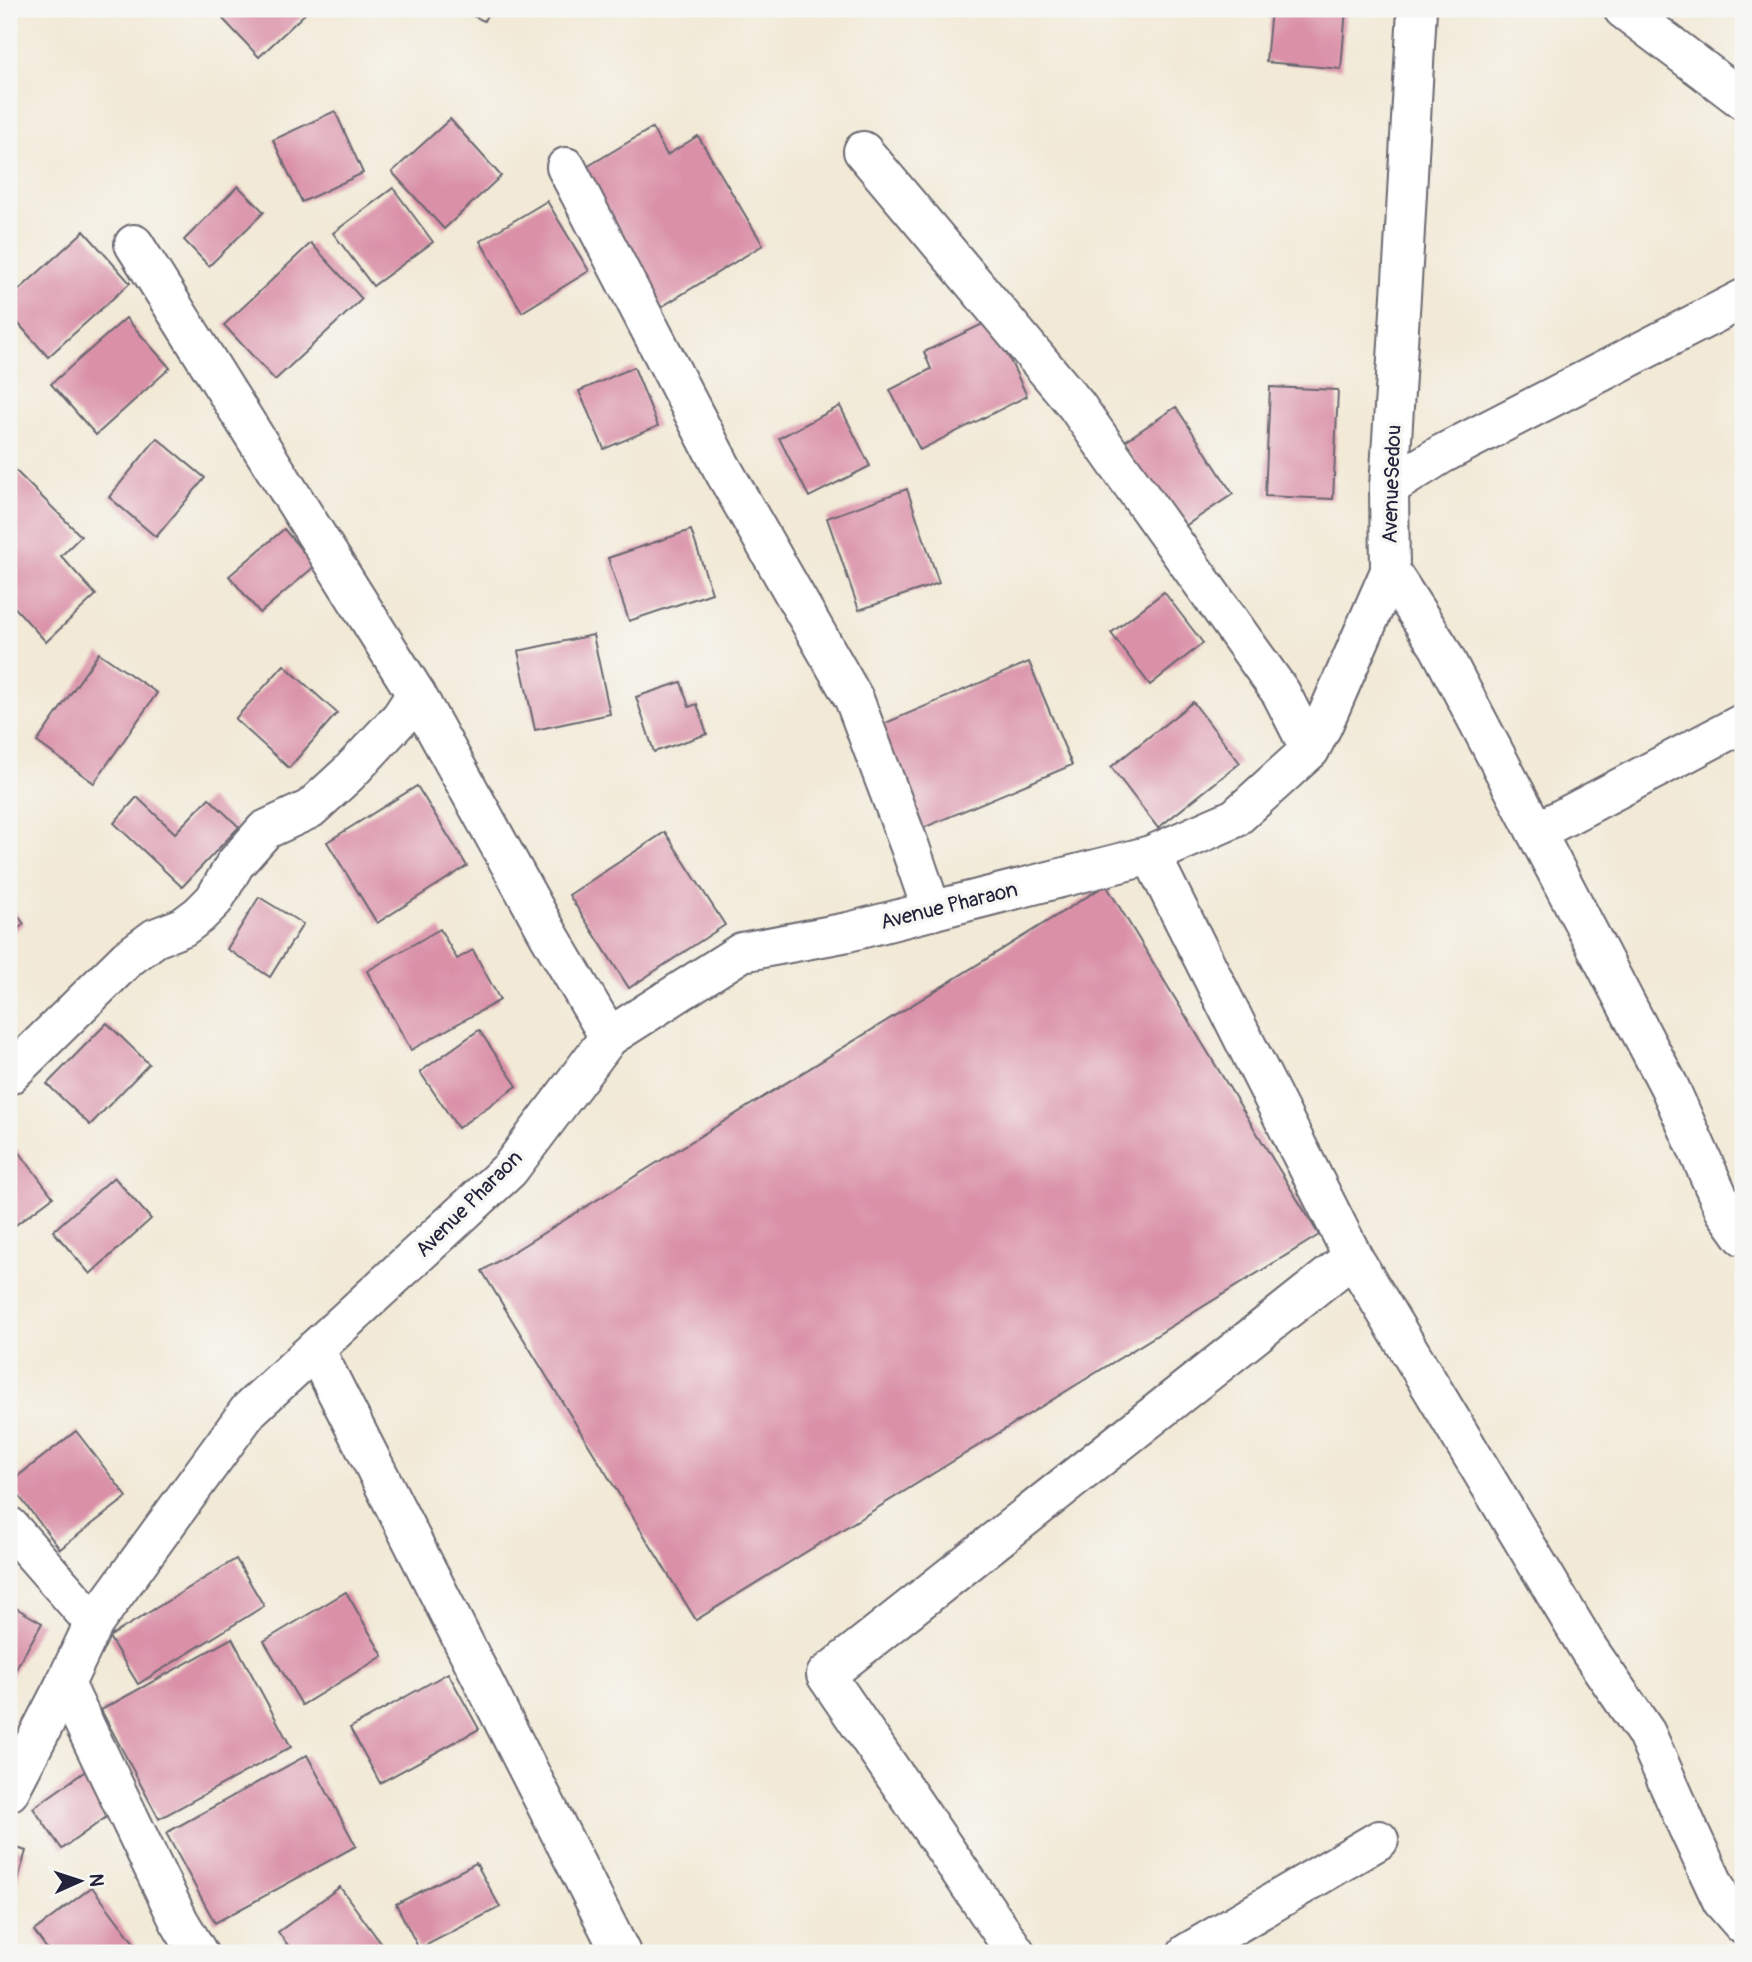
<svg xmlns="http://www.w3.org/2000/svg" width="1752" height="1962" font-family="Pangolin,sans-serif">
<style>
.building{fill:#da91a8}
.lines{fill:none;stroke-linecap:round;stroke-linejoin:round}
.minor-casing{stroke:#6b6871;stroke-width:42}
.minor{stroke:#fff;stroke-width:38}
.labels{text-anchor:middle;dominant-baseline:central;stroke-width:7;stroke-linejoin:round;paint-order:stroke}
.street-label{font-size:21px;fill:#22223b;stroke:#f6f6f2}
</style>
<rect width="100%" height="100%" fill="#f6f6f2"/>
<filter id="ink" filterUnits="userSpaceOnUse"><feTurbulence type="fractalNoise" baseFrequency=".0143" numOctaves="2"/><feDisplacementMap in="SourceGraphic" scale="14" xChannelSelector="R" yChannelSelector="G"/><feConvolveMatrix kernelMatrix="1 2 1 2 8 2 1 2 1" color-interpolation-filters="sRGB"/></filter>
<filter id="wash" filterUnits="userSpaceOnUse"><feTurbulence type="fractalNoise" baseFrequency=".00686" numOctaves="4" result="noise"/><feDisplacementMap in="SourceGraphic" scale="28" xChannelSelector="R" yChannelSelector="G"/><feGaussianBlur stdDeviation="1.57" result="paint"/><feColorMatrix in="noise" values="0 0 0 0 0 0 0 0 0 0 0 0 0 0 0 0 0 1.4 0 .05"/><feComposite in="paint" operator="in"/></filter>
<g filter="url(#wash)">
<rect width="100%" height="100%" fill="#f2e9d6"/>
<g id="blocks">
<g class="building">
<polygon points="234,9 310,9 259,57 223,19"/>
<polygon points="458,9 490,9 484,21"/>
<polygon points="1271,9 1346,9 1341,69 1266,62"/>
<polygon points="335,111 363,173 302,202 273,140"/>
<polygon points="450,119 501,176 444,229 392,172"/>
<polygon points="652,128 667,155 698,136 763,245 661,307 580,171"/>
<polygon points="238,186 264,212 209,266 184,240"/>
<polygon points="393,188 433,242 373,286 333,233"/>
<polygon points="547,201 589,271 522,312 480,241"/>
<polygon points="84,231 130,283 48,357 9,313 9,299"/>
<polygon points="311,243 362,299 275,380 224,325"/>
<polygon points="126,318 170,368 96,435 51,384"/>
<polygon points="991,320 1027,396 920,450 890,390 931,369 924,352"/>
<polygon points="634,367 658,426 604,449 579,391"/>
<polygon points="1270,387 1338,390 1333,499 1265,496"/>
<polygon points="840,406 870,466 809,497 779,438"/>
<polygon points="1176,407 1233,494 1179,530 1122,443"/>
<polygon points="157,438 205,478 156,537 109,497"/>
<polygon points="9,464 81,536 61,556 96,595 46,642 9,601"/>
<polygon points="907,489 939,583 859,610 827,518"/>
<polygon points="284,529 315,566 260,613 229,576"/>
<polygon points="691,530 712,593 629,621 608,558"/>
<polygon points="1164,592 1203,643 1150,685 1111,633"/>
<polygon points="593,635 610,714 535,730 518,651"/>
<polygon points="99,653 157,693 94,783 37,742"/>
<polygon points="1029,662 1072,765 916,831 874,728"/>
<polygon points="284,665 337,713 289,768 235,719"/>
<polygon points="681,682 689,707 697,704 707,734 654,752 636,697"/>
<polygon points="1193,702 1240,763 1158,828 1111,767"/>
<polygon points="417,786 467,866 377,923 327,842"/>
<polygon points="137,797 175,833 209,798 239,827 182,887 114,823"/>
<polygon points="665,832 725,925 629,988 569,895"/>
<polygon points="1106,885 1319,1235 696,1620 482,1271"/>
<polygon points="259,897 303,924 270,977 227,949"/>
<polygon points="9,903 24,924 9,935"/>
<polygon points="440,929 457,959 473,950 500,1000 411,1050 367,971"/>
<polygon points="107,1023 149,1064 90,1125 47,1084"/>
<polygon points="479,1030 517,1086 458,1128 420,1072"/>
<polygon points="11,1141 53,1197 9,1230 9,1143"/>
<polygon points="114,1177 151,1219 90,1274 53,1231"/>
<polygon points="76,1431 127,1497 60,1549 9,1483"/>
<polygon points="236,1559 264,1606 138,1684 109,1637"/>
<polygon points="346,1592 383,1656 302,1705 264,1641"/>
<polygon points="9,1604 42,1623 9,1681"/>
<polygon points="232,1638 291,1747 159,1819 101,1710"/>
<polygon points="448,1673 479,1729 380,1783 350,1728"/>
<polygon points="307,1755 356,1846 215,1923 166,1833"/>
<polygon points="87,1770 116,1810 62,1849 33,1808"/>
<polygon points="14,1847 26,1851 10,1907 9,1865"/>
<polygon points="476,1863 500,1907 419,1949 396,1904"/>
<polygon points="92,1887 140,1951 136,1953 50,1953 34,1931"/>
<polygon points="340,1887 388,1953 294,1953 278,1932"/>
</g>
</g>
</g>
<g filter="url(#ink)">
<use href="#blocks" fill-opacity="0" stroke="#6b6871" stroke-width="2"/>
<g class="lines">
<defs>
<g id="minor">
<polyline points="1623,9 1743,100"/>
<polyline points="863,151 1076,405 1116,462 1281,693 1310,750"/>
<polyline points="566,167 722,468 854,699 910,847 932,911"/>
<polyline points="134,244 416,694 549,935 609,1037"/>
<polyline points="1389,487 1442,454 1743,299"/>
<polyline points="1390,571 1439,647 1669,1086 1725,1211 1743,1236"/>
<polyline points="1536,832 1743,723"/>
<polyline points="1151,855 1353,1257 1589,1650 1646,1733 1687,1826 1722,1901 1743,1925"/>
<polyline points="9,1075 128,958 155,938 183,927 199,915 214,900 235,864 265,830 310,809 348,774 390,729 401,717 416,694"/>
<polyline points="315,1349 621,1953"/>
<polyline points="9,1526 94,1623"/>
<polyline points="65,1684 179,1921 198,1953"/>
<polyline points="9,1792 65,1684 94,1623 249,1410 509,1170 609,1037 742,952 848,932 1151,855 1235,818 1310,750 1323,725 1390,571 1389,487 1404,248 1417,9"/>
<polyline points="1016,1953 826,1675 1353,1257"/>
<polyline points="1187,1953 1379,1840"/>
</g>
</defs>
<use href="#minor" class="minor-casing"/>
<use href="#minor" class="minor"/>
</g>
</g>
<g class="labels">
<g class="street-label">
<text transform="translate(1392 484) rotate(-88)">AvenueSedou</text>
<text transform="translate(949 906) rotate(-14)">Avenue Pharaon</text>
<text transform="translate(469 1204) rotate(-45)">Avenue Pharaon</text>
</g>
</g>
<rect width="1752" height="1962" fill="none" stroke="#f6f6f2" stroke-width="35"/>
<g transform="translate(80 1881) rotate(87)" stroke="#f6f6f2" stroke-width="5" paint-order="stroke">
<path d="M0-5L12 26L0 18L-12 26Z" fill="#22223b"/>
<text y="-10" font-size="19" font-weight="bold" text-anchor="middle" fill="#22223b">N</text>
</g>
</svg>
